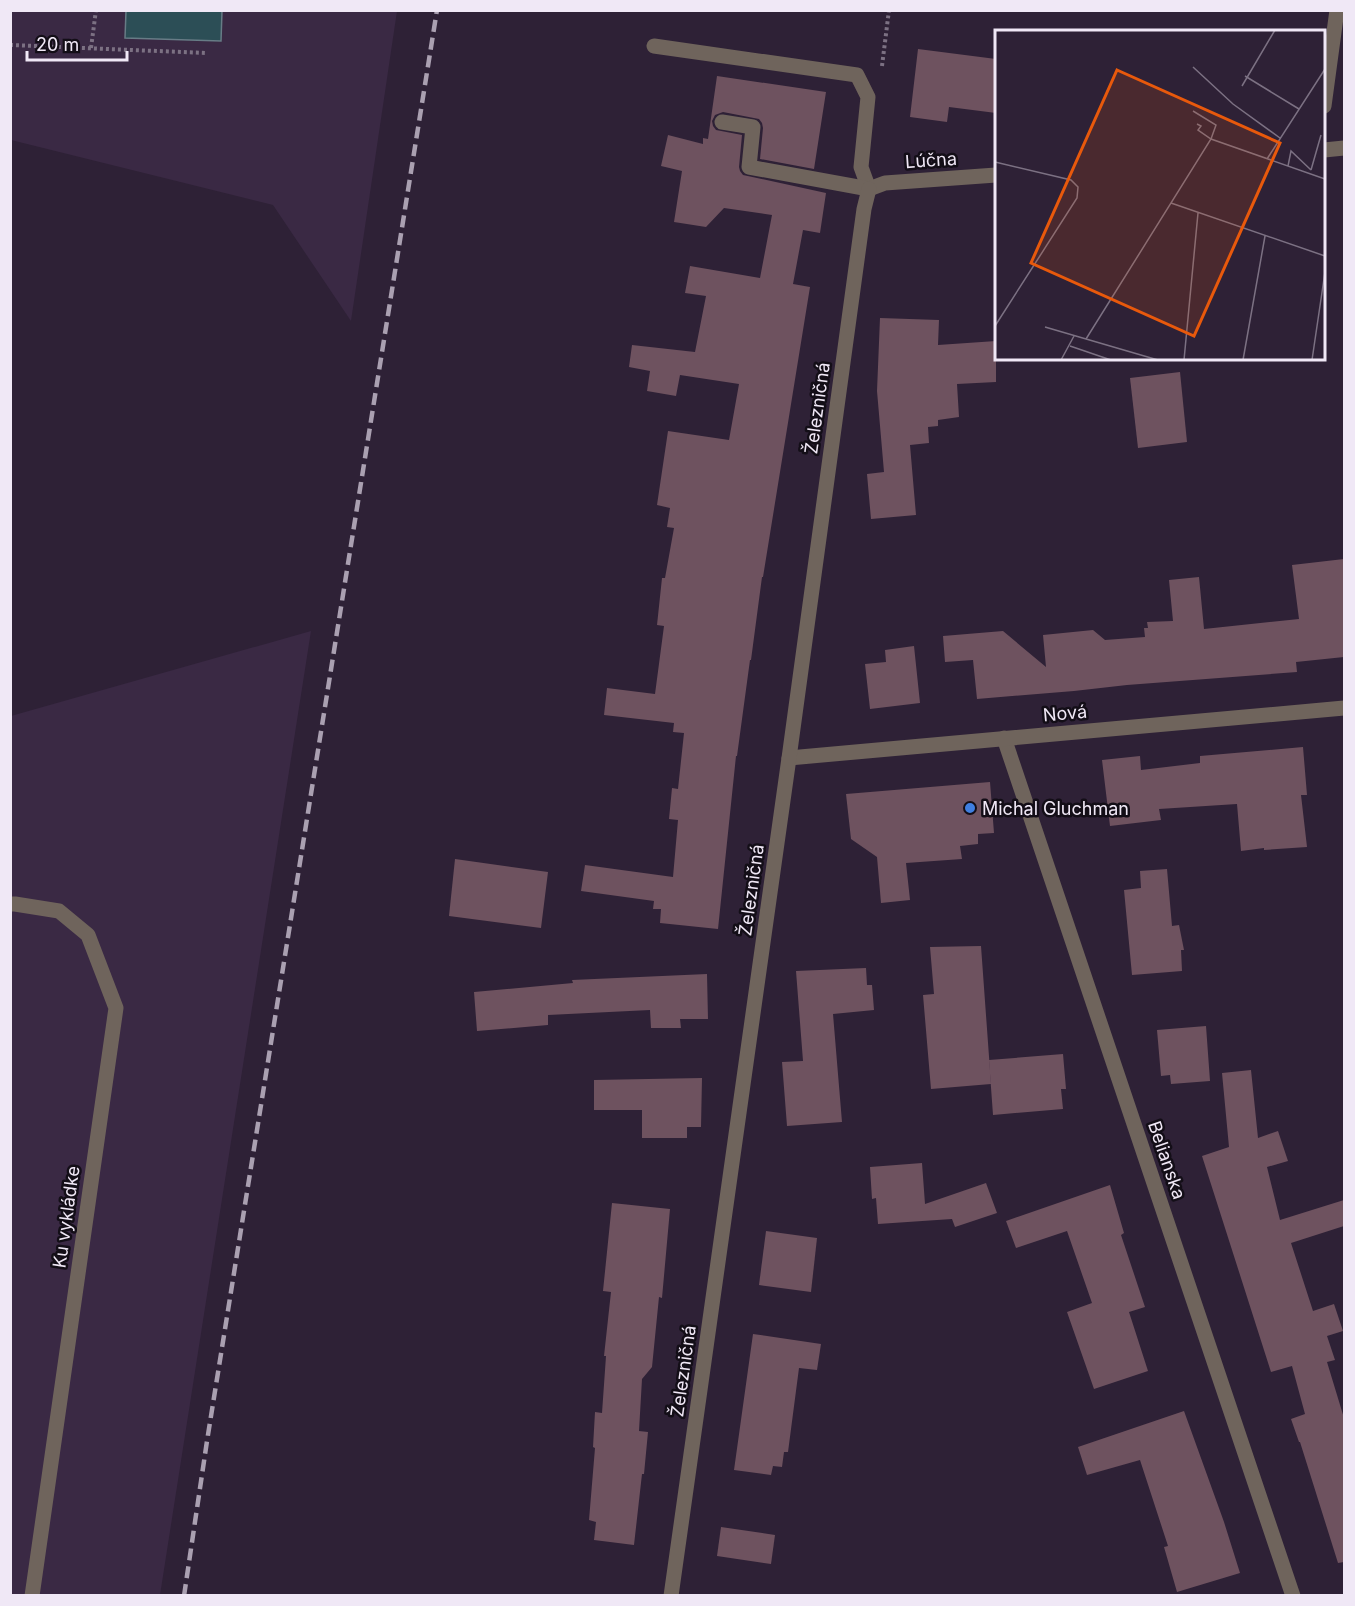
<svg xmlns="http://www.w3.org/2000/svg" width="1355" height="1606" font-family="Inter,sans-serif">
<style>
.built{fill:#3a2944}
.water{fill:#2c4e56;stroke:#677c86;stroke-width:1.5}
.building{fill:#6e525f}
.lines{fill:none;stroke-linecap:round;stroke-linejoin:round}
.path{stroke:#7c7183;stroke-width:4;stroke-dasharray:3 3;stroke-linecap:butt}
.minor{stroke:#6f645c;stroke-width:15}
.rail{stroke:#aaa0b1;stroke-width:4.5;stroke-dasharray:12 6;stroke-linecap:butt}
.shop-dot{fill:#3f7fe0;stroke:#130e17;stroke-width:2}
.labels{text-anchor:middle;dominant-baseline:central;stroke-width:5;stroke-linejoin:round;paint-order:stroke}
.street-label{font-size:18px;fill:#f0e8f6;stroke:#130e17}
.poi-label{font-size:18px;fill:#f0e8f6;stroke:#130e17;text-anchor:start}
.inset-road{fill:none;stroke:#7c7183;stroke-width:1.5}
.view{fill:#e8590c;fill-opacity:0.15;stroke:#e8590c;stroke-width:3}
.inset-edge{fill:none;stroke:#f0e8f6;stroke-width:3}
</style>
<rect width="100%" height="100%" fill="#2e2136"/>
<g class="built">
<polygon points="11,11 397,11 351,321 273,205 11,140"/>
<polygon points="311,631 160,1595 11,1596 11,716"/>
</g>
<polygon class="water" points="126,11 222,11 221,41 125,38"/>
<g class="building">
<polygon points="918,49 996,59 996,113 949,107 947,122 910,117"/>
<polygon points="717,76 826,92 814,169 760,159 763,128 762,123 759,119 723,112 715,115 712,121 713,126 716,130 742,135 739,167 740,171 743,175 826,193 820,233 803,230 793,284 810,287 763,577 762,577 751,660 750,660 737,756 736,756 718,929 660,923 661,909 653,909 654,901 581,891 585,865 673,877 678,820 669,819 672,788 678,789 684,733 673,732 674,723 604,715 607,688 655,694 664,626 657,625 662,578 665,578 674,528 667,527 670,508 657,505 668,431 729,440 739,384 680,375 676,396 647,391 650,371 629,367 632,345 695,352 706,296 685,293 690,266 760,278 772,215 724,208 706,227 674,222 682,171 661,166 668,135 703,144 703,138 708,139"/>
<polygon points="880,318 939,320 938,345 996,341 996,382 957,384 959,417 938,420 938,426 928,427 929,443 910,445 916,515 871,519 867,474 884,472 877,391"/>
<polygon points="1180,372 1187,442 1138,448 1130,378"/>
<polygon points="1344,559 1344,657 1296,662 1297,672 1127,685 1074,691 977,699 973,660 945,662 943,636 1003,631 1046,667 1043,635 1093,630 1105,640 1145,637 1144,628 1148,628 1147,622 1173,621 1169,580 1199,577 1204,629 1299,619 1292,565"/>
<polygon points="914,646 920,703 870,709 865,664 886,662 885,650"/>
<polygon points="1303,747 1307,795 1301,795 1307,847 1264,850 1264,848 1241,851 1237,804 1159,809 1161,820 1110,826 1102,760 1140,756 1141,770 1200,763 1200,756"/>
<polygon points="990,782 994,833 978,834 978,844 960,846 962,859 906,863 910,900 881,903 877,857 851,839 846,794"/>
<polygon points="455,859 548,872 541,928 449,916"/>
<polygon points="1167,869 1172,926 1179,925 1184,950 1181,950 1182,971 1132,975 1124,890 1141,888 1140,871"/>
<polygon points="981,946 991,1084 931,1089 923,995 934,994 930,947"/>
<polygon points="866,968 867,985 872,985 874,1010 833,1014 842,1122 787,1126 782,1062 803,1061 796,971"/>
<polygon points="707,974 708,1019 680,1019 681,1028 651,1028 650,1010 548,1015 548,1025 477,1031 474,992 573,983 572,980"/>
<polygon points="1206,1026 1210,1081 1171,1084 1170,1075 1161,1076 1157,1030"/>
<polygon points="1063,1054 1066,1089 1061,1089 1063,1109 993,1115 989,1060"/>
<polygon points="1251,1070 1258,1138 1278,1131 1288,1161 1267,1167 1280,1220 1344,1200 1344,1226 1291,1243 1313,1311 1334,1304 1343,1331 1327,1336 1335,1360 1327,1362 1344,1418 1344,1562 1338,1563 1300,1442 1299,1442 1291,1419 1305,1414 1292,1366 1271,1372 1202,1156 1229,1147 1222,1073"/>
<polygon points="702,1078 701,1127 687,1127 687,1138 642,1138 642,1110 594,1110 594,1080"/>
<polygon points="922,1163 925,1204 986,1183 997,1213 955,1227 952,1219 878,1224 876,1198 872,1199 870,1167"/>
<polygon points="1110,1185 1124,1233 1121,1235 1145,1307 1129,1312 1148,1371 1094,1389 1067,1312 1092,1303 1067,1231 1016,1248 1006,1221"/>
<polygon points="612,1203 670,1209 662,1298 659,1297 652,1367 642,1379 639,1431 648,1432 644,1474 642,1474 634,1545 594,1540 596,1522 589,1520 595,1448 593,1447 595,1412 602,1413 606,1356 604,1356 611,1292 603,1291"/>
<polygon points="766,1231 817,1238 811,1292 759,1285"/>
<polygon points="753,1334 821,1344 817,1370 799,1368 788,1452 784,1452 782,1467 773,1466 771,1475 734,1470"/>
<polygon points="1184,1411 1224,1522 1240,1573 1177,1592 1164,1547 1168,1546 1140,1460 1087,1475 1078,1447"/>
<polygon points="721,1527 775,1535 771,1564 717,1556"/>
</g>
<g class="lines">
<g class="path">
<polyline points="10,45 206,53"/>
<polyline points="91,48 96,10"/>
<polyline points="882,66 889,10"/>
</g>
<g class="minor">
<polyline points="654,46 857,75 868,97 861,167 869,189"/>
<polyline points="1324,106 1337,10"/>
<polyline points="722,122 753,127 749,167 869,189"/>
<polyline points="1324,150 1344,148"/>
<polyline points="869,189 885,183 996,175"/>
<polyline points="1004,738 1293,1596"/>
<polyline points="789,758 1344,708"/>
<polyline points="10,904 15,904 59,911 88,935 116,1008 32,1596"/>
<polyline points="671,1596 789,758 864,209 869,189"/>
</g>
<polyline class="rail" points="184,1596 207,1441 437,10"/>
</g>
<circle class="shop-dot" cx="970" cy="808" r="6"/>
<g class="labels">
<g class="street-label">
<text transform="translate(931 160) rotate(-4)">Lúčna</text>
<text transform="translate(817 408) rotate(-82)">Železničná</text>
<text transform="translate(1065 713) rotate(-5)">Nová</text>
<text transform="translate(751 890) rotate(-82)">Železničná</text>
<text transform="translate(1167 1160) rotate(71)">Belianska</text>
<text transform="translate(66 1217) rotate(-82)">Ku vykládke</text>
<text transform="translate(683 1371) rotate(-82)">Železničná</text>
</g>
<g class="poi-label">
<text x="982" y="808">Michal Gluchman</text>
</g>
</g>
<g transform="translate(995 30)">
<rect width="330" height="330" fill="#2e2136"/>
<path class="inset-road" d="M 198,37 L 238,74 L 285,108M 250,46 L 304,79M 247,56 L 280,0M 202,94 L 206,96 L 203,100 L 216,109 L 330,149M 272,129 L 330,39M 0,132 L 76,150 L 83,157 L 82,168 L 0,296M 293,136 L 296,121 L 316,140M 316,140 L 326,105M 176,173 L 330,226M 50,297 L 163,330M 91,309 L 216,109 L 221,95 L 198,81M 75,316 L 116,330M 66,330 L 79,306M 189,330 L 203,183M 248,330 L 270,206M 317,330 L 330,242"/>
<path class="view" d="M 122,40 L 285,113 L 199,306 L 36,233 Z"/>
<rect width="330" height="330" class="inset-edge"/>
</g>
<rect width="1355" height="1606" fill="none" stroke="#f0e8f6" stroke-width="24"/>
<path d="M27 51v9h100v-9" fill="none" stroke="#f0e8f6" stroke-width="3"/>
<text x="36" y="51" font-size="18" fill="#f0e8f6" stroke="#130e17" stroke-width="4.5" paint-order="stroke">20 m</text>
</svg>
